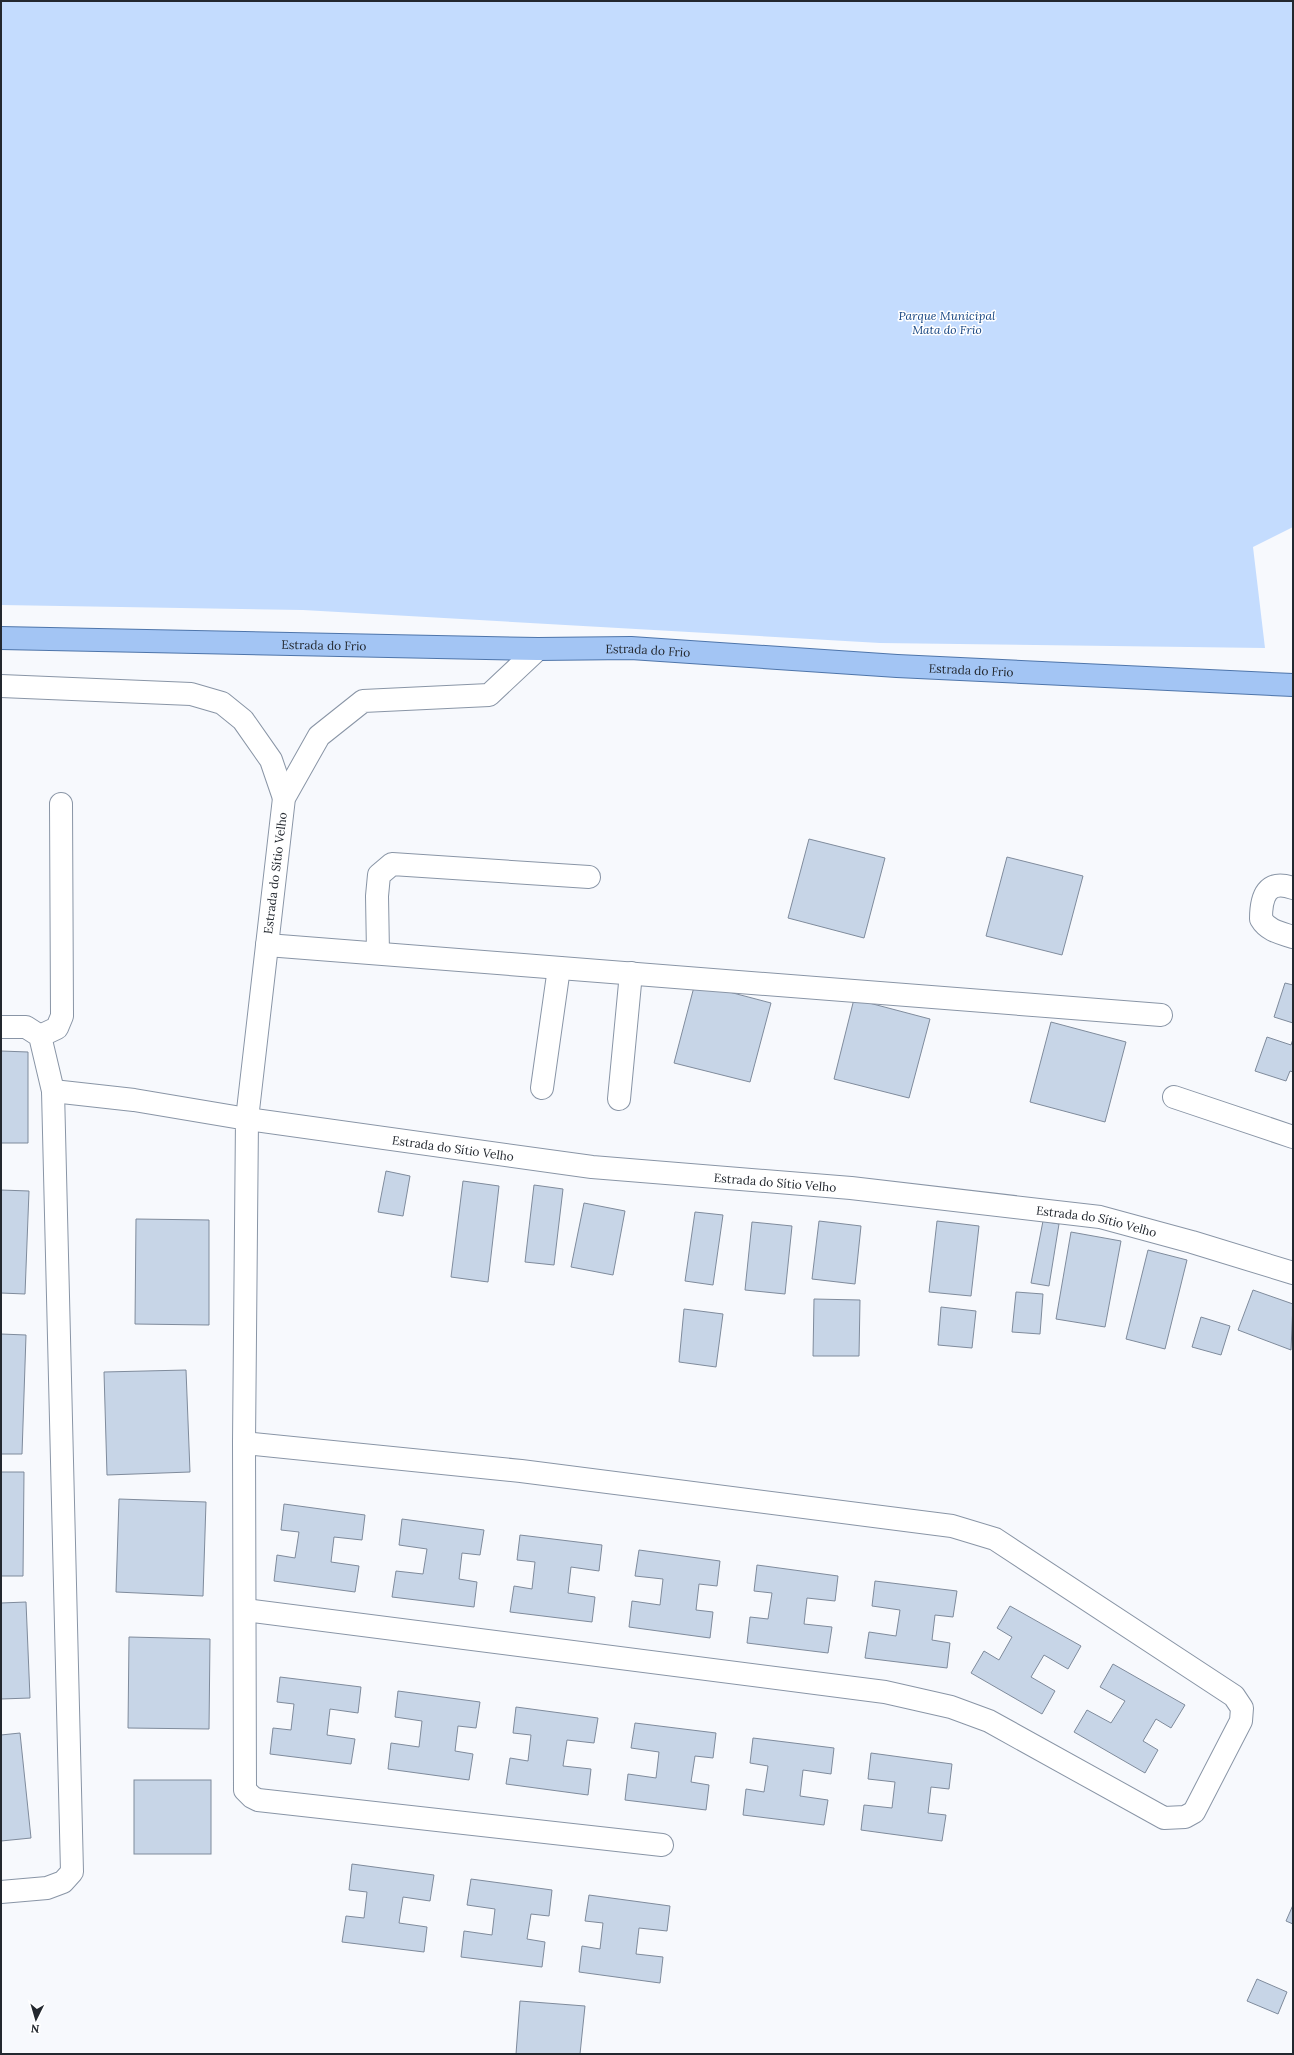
<svg xmlns="http://www.w3.org/2000/svg" width="1294" height="2055" font-family="Lora,serif">
<style>
.green{fill:#c4dcfe}
.building{fill:#c7d5e7;stroke:#7f8b9c}
.lines{fill:none;stroke-linecap:round;stroke-linejoin:round}
.minor-casing{stroke:#8995a6;stroke-width:24}
.major-casing{stroke:#4e75aa;stroke-width:24}
.minor{stroke:#fff;stroke-width:22}
.major{stroke:#a3c5f4;stroke-width:22}
.labels{text-anchor:middle;dominant-baseline:central;stroke-width:3;stroke-linejoin:round;paint-order:stroke}
.park-label{font-size:12px;font-style:italic;fill:#154481;stroke:#fff}
.street-label{font-size:12px;fill:#23282f;stroke:#fff}
</style>
<rect width="100%" height="100%" fill="#f7f9fd"/>
<polygon class="green" points="1,1 1293,1 1293,527 1253,547 1265,648 880,643 303,610 1,605"/>
<g class="building">
<polygon points="809,839 885,858 864,938 788,918"/>
<polygon points="1007,857 1083,876 1062,955 986,936"/>
<polygon points="695,983 771,1003 750,1082 674,1063"/>
<polygon points="1285,983 1293,985 1293,1023 1274,1017"/>
<polygon points="854,999 930,1019 909,1098 834,1079"/>
<polygon points="1051,1022 1126,1042 1105,1122 1030,1102"/>
<polygon points="1267,1037 1291,1045 1293,1039 1293,1072 1290,1071 1286,1081 1255,1071"/>
<polygon points="1,1051 28,1052 28,1143 1,1143"/>
<polygon points="386,1171 410,1176 403,1216 378,1212"/>
<polygon points="463,1181 499,1186 488,1282 451,1277"/>
<polygon points="534,1185 563,1189 554,1265 525,1262"/>
<polygon points="1,1190 29,1191 25,1294 1,1293"/>
<polygon points="584,1203 625,1211 613,1275 571,1267"/>
<polygon points="695,1212 723,1215 713,1285 685,1281"/>
<polygon points="136,1219 209,1220 209,1325 135,1324"/>
<polygon points="819,1221 861,1226 855,1284 812,1279"/>
<polygon points="937,1221 979,1226 971,1296 929,1292"/>
<polygon points="1043,1221 1059,1224 1049,1286 1031,1283"/>
<polygon points="752,1222 792,1226 785,1294 745,1290"/>
<polygon points="1071,1232 1121,1241 1105,1327 1056,1319"/>
<polygon points="1148,1250 1187,1260 1165,1349 1126,1339"/>
<polygon points="1253,1290 1293,1304 1291,1350 1238,1330"/>
<polygon points="1016,1292 1043,1294 1040,1334 1012,1332"/>
<polygon points="814,1299 860,1300 859,1356 813,1356"/>
<polygon points="941,1307 976,1311 972,1348 938,1345"/>
<polygon points="684,1309 723,1314 716,1367 679,1362"/>
<polygon points="1201,1317 1230,1326 1221,1355 1192,1347"/>
<polygon points="1,1334 26,1335 22,1454 1,1454"/>
<polygon points="186,1370 190,1472 107,1475 104,1372"/>
<polygon points="1,1472 24,1472 23,1576 1,1576"/>
<polygon points="119,1499 206,1502 203,1596 116,1592"/>
<polygon points="284,1504 365,1515 362,1540 334,1537 331,1562 359,1566 355,1592 274,1581 277,1555 295,1558 299,1532 281,1530"/>
<polygon points="402,1519 484,1530 480,1555 462,1553 459,1579 477,1582 474,1607 392,1597 396,1571 423,1574 427,1549 399,1545"/>
<polygon points="520,1535 602,1545 599,1571 571,1567 568,1593 595,1597 592,1622 510,1612 514,1586 532,1589 535,1562 517,1560"/>
<polygon points="639,1550 720,1561 717,1586 699,1584 696,1610 713,1612 710,1638 629,1627 632,1601 660,1605 663,1579 635,1576"/>
<polygon points="757,1565 838,1576 835,1601 807,1598 804,1624 832,1627 828,1653 747,1643 750,1617 768,1619 772,1593 754,1591"/>
<polygon points="875,1581 957,1591 953,1617 935,1615 932,1640 950,1643 947,1668 865,1658 869,1632 896,1636 900,1610 872,1606"/>
<polygon points="26,1602 30,1698 1,1699 1,1603"/>
<polygon points="1010,1606 1081,1646 1068,1669 1044,1655 1031,1677 1055,1691 1042,1714 971,1673 984,1651 999,1660 1012,1637 997,1628"/>
<polygon points="129,1637 210,1639 209,1729 128,1728"/>
<polygon points="1113,1664 1185,1705 1171,1728 1156,1719 1143,1741 1158,1750 1145,1773 1074,1732 1087,1710 1111,1723 1125,1701 1100,1687"/>
<polygon points="280,1677 361,1687 358,1713 330,1709 327,1735 355,1739 351,1764 270,1754 273,1728 291,1730 294,1704 277,1702"/>
<polygon points="398,1691 480,1702 476,1728 458,1726 455,1751 473,1754 469,1780 388,1769 391,1743 419,1747 422,1721 395,1717"/>
<polygon points="516,1707 598,1718 594,1743 567,1740 563,1766 591,1769 588,1795 506,1784 510,1758 528,1761 531,1735 513,1733"/>
<polygon points="635,1723 716,1733 713,1758 695,1756 691,1782 709,1785 706,1810 625,1800 628,1774 656,1778 659,1752 631,1748"/>
<polygon points="20,1733 31,1838 1,1841 1,1735"/>
<polygon points="753,1738 834,1748 831,1774 803,1770 800,1796 828,1800 824,1825 743,1815 746,1789 764,1792 768,1766 750,1763"/>
<polygon points="871,1753 952,1764 949,1789 931,1787 928,1813 946,1815 942,1841 861,1830 864,1805 892,1808 895,1782 868,1779"/>
<rect x="134" y="1780" width="77" height="74"/>
<polygon points="352,1864 434,1875 430,1901 403,1897 399,1923 427,1927 424,1952 342,1942 346,1916 364,1918 367,1892 349,1890"/>
<polygon points="471,1879 552,1890 549,1916 531,1914 527,1939 545,1942 542,1967 461,1957 464,1931 492,1935 495,1909 467,1905"/>
<polygon points="589,1895 670,1906 667,1931 639,1928 636,1954 663,1957 660,1983 579,1972 582,1946 600,1949 603,1923 585,1921"/>
<polygon points="1293,1905 1293,1924 1286,1921"/>
<polygon points="1257,1979 1287,1992 1278,2014 1247,2001"/>
<polygon points="520,2001 585,2006 580,2054 516,2054"/>
</g>
<g class="lines">
<defs>
<g id="minor">
<path id="s1" d="M 538,649 L 489,695 L 363,701 L 319,736 L 284,798 L 247,1119 L 592,1167 L 851,1188 L 1100,1217 L 1192,1242 L 1293,1273"/>
<polyline points="1,686 191,694 222,703 243,720 271,760 284,798"/>
<path d="M 1293,888 C 1267,879 1261,896 1261,919 C 1268,931 1281,933 1293,937"/>
<polyline points="267,945 1161,1015"/>
<polyline points="378,953 377,896 379,875 392,864 589,877"/>
<polyline points="1,1027 26,1027 40,1036 53,1091 72,1872 63,1882 47,1888 1,1892"/>
<polyline points="40,1036 57,1028 62,1016 61,804"/>
<polyline points="542,1088 559,968"/>
<polyline points="53,1091 134,1100 247,1119 244,1443 245,1790 252,1797 258,1800 662,1845"/>
<polyline points="1174,1097 1293,1137"/>
<polyline points="619,1099 631,973"/>
<polyline points="244,1443 521,1471 952,1526 995,1539 1234,1696 1242,1708 1241,1721 1194,1812 1185,1817 1164,1818 989,1721 951,1707 885,1692 245,1610"/>
</g>
<g id="major">
<path id="s2" d="M 1,638 L 538,649 L 631,648 L 897,666 L 1293,685"/>
</g>
</defs>
<use href="#minor" class="minor-casing"/>
<use href="#major" class="major-casing"/>
<use href="#minor" class="minor"/>
<use href="#major" class="major"/>
</g>
<g class="labels">
<g class="park-label">
<text x="947" y="315">Parque Municipal<tspan x="947" dy="14">Mata do Frio</tspan></text>
</g>
<g class="street-label">
<text stroke="none"><textPath href="#s2" startOffset="323">Estrada do Frio</textPath></text>
<text stroke="none"><textPath href="#s2" startOffset="647">Estrada do Frio</textPath></text>
<text stroke="none"><textPath href="#s2" startOffset="971">Estrada do Frio</textPath></text>
<text transform="translate(275 873) rotate(-83)">Estrada do Sítio Velho</text>
<text stroke="none"><textPath href="#s1" startOffset="852">Estrada do Sítio Velho</textPath></text>
<text stroke="none"><textPath href="#s1" startOffset="1176">Estrada do Sítio Velho</textPath></text>
<text stroke="none"><textPath href="#s1" startOffset="1500">Estrada do Sítio Velho</textPath></text>
</g>
</g>
<rect width="1294" height="2055" fill="none" stroke="#23282f" stroke-width="4"/>
<g transform="translate(36 2019) rotate(185)" stroke="#ffffff" stroke-width="3" paint-order="stroke">
<path d="M0-3L7 15L0 10L-7 15Z" fill="#23282f"/>
<text y="-6" font-size="11" font-weight="bold" text-anchor="middle" fill="#23282f">N</text>
</g>
</svg>
